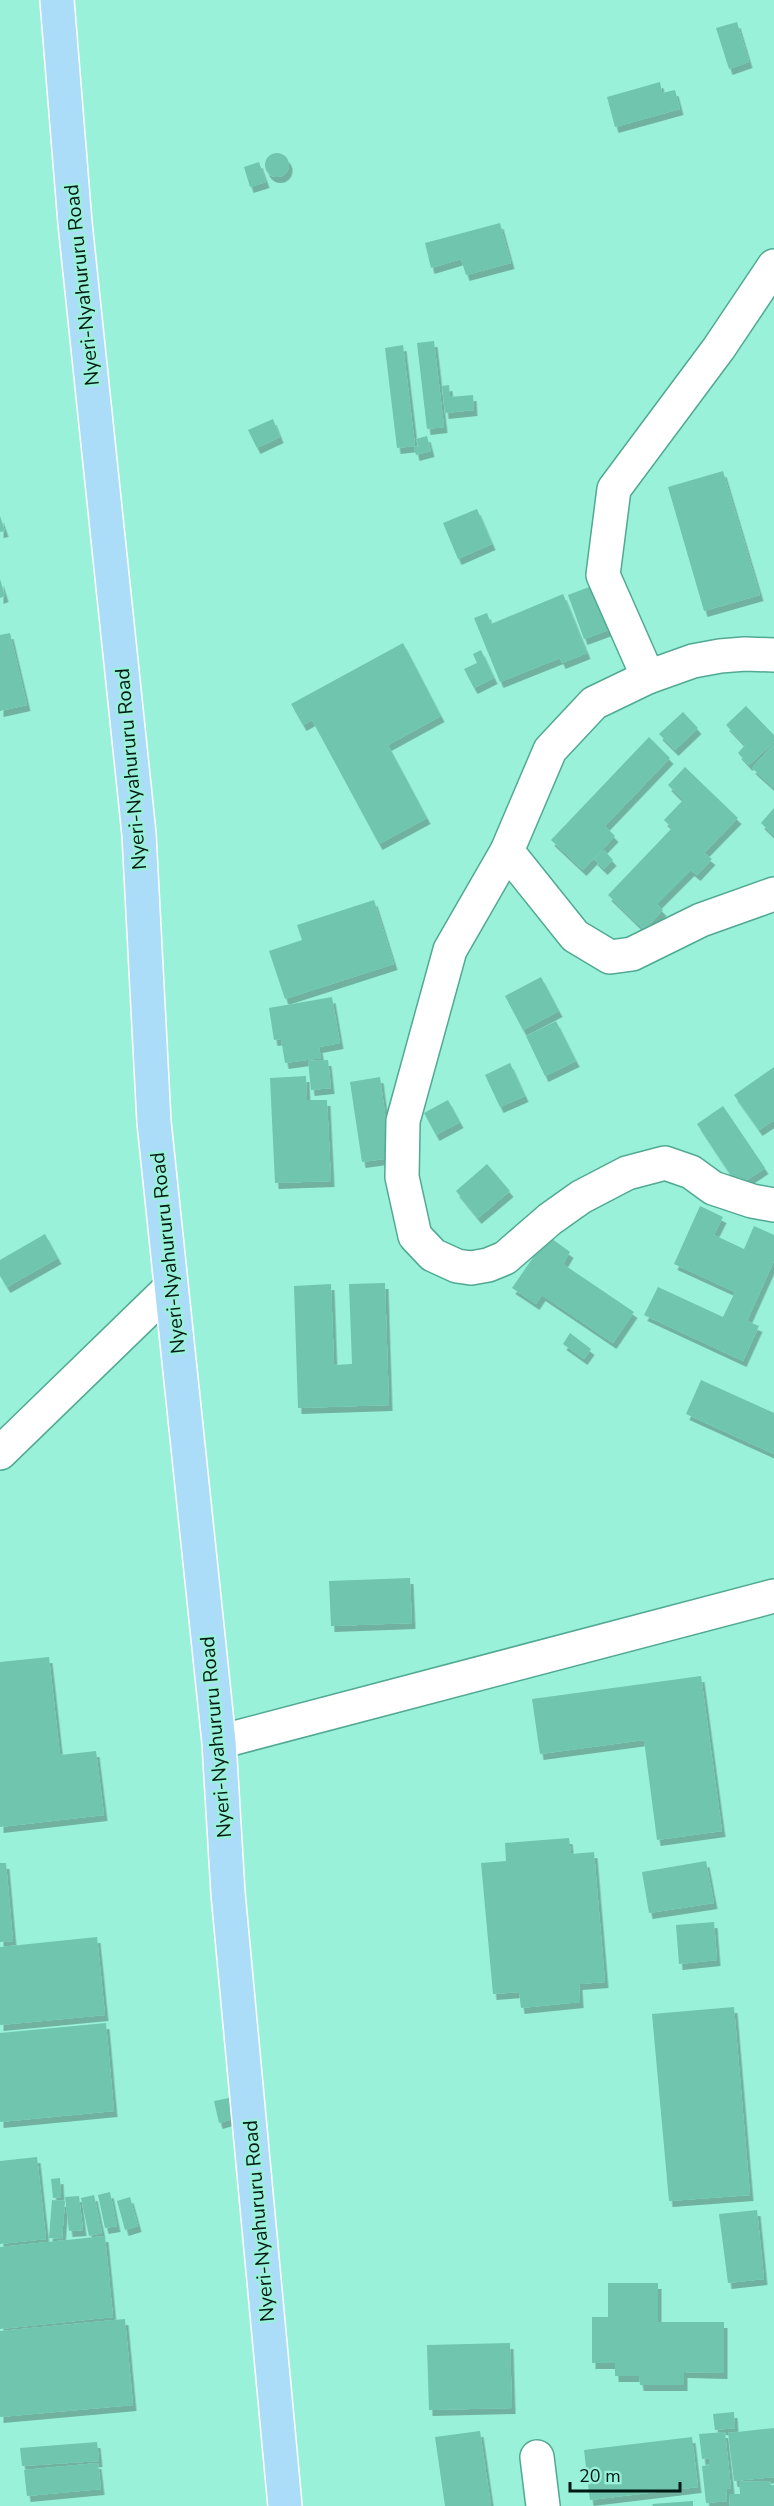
<svg xmlns="http://www.w3.org/2000/svg" width="774" height="2506" font-family="'Nunito Sans',sans-serif">
<style>
.building{fill:#6fc5af;filter:url(#shadow)}
.lines{fill:none;stroke-linecap:round;stroke-linejoin:round}
.minor-casing{stroke:#52a993;stroke-width:36}
.major-casing{stroke:#fff;stroke-width:36}
.minor{stroke:#fff;stroke-width:33}
.major{stroke:#acddf8;stroke-width:33}
.labels{text-anchor:middle;dominant-baseline:central;stroke-width:5;stroke-linejoin:round;paint-order:stroke}
.street-label{font-size:20px;fill:#001a13;stroke:#9af1d9}
</style>
<defs>
<filter id="shadow"><feDropShadow dx="3.5" dy="6" stdDeviation="0" flood-color="#0004"/></filter>
</defs>
<rect width="100%" height="100%" fill="#9af1d9"/>
<g class="building">
<polygon points="737,22 749,62 729,69 716,28"/>
<polygon points="660,82 662,93 675,90 680,109 615,127 607,97"/>
<circle cx="277" cy="165" r="12"/>
<polygon points="259,162 266,182 250,187 244,167"/>
<polygon points="500,223 511,263 466,275 461,259 431,268 425,243"/>
<polygon points="434,341 444,427 427,429 417,343"/>
<polygon points="403,345 415,446 397,448 385,348"/>
<polygon points="449,385 450,397 473,395 474,410 445,413 442,386"/>
<polygon points="273,419 280,437 257,448 248,430"/>
<polygon points="427,436 431,451 416,455 414,447 420,446 418,446 416,439"/>
<polygon points="723,471 760,595 704,611 668,487"/>
<polygon points="477,509 492,544 458,559 443,523"/>
<polygon points="0,516 5,531 0,532"/>
<polygon points="0,579 5,596 0,598"/>
<polygon points="597,584 614,628 584,639 568,595"/>
<polygon points="563,594 587,653 562,663 560,658 500,682 474,618 487,613 491,624"/>
<polygon points="10,633 27,705 0,711 0,635"/>
<polygon points="403,643 441,716 388,745 427,818 379,844 312,720 303,725 291,704"/>
<polygon points="481,650 494,678 474,688 464,669 477,663 473,654"/>
<polygon points="746,706 774,735 774,742 749,765 738,753 745,745 726,725"/>
<polygon points="683,712 698,728 675,750 659,734"/>
<polygon points="649,737 670,758 605,826 615,836 583,870 551,840"/>
<polygon points="774,744 774,788 752,768"/>
<polygon points="685,767 738,818 704,853 712,859 697,875 691,870 657,904 663,910 644,930 608,895 672,828 664,820 683,800 668,785"/>
<polygon points="774,808 774,836 761,823"/>
<polygon points="604,850 613,860 604,869 594,859"/>
<polygon points="374,900 394,964 285,999 269,951 302,940 297,925"/>
<polygon points="541,977 559,1011 523,1030 505,996"/>
<polygon points="332,997 340,1043 319,1047 321,1058 285,1063 281,1039 274,1040 269,1008"/>
<polygon points="556,1021 576,1061 545,1076 526,1036"/>
<polygon points="328,1060 331,1088 311,1090 308,1061"/>
<polygon points="510,1063 525,1096 500,1107 485,1075"/>
<polygon points="774,1067 774,1120 759,1130 734,1095"/>
<polygon points="306,1076 307,1100 327,1100 331,1181 275,1183 270,1078"/>
<polygon points="380,1077 391,1158 362,1162 350,1082"/>
<polygon points="448,1100 460,1122 436,1135 424,1113"/>
<polygon points="723,1106 765,1168 738,1186 697,1124"/>
<polygon points="487,1164 510,1191 478,1218 456,1191"/>
<polygon points="700,1206 723,1217 714,1235 744,1249 754,1226 774,1235 774,1261 747,1321 759,1326 743,1361 644,1315 658,1287 723,1317 735,1292 674,1264"/>
<polygon points="45,1234 58,1258 7,1287 0,1276 0,1260"/>
<polygon points="548,1236 570,1252 563,1264 634,1312 613,1343 542,1295 536,1304 512,1288"/>
<polygon points="385,1283 389,1405 298,1408 294,1286 331,1284 334,1365 352,1364 349,1284"/>
<polygon points="570,1333 591,1349 584,1359 563,1344"/>
<polygon points="701,1380 774,1413 774,1454 686,1414"/>
<polygon points="410,1578 412,1623 331,1626 329,1581"/>
<polygon points="49,1657 60,1755 96,1751 104,1815 0,1827 0,1662"/>
<polygon points="701,1676 722,1831 657,1840 644,1740 540,1754 532,1699"/>
<polygon points="569,1838 571,1854 594,1852 605,1982 579,1984 580,2002 521,2008 519,1992 493,1994 481,1863 506,1861 505,1843"/>
<polygon points="706,1861 714,1903 649,1913 642,1872"/>
<polygon points="0,1863 6,1863 13,1941 0,1942"/>
<polygon points="714,1922 717,1960 679,1964 676,1925"/>
<polygon points="97,1937 105,2015 0,2025 0,1947"/>
<polygon points="734,2007 750,2195 669,2201 652,2014"/>
<polygon points="106,2023 114,2111 0,2122 0,2033"/>
<polygon points="229,2098 233,2119 219,2123 214,2101"/>
<polygon points="37,2157 46,2239 0,2244 0,2161"/>
<polygon points="60,2178 61,2197 53,2198 51,2179"/>
<polygon points="110,2192 117,2226 105,2228 98,2195"/>
<polygon points="94,2195 102,2233 89,2236 81,2198"/>
<polygon points="79,2196 83,2230 69,2231 65,2197"/>
<polygon points="130,2197 138,2226 125,2230 117,2201"/>
<polygon points="52,2200 65,2201 62,2239 49,2238"/>
<polygon points="757,2210 764,2279 728,2283 719,2214"/>
<polygon points="105,2236 113,2317 0,2329 0,2247"/>
<polygon points="608,2283 658,2283 658,2322 724,2322 724,2373 684,2372 684,2385 640,2385 639,2376 615,2376 615,2363 592,2363 592,2317 608,2317"/>
<polygon points="125,2319 133,2405 0,2417 0,2331"/>
<polygon points="510,2343 512,2408 429,2410 427,2345"/>
<polygon points="734,2412 735,2428 715,2430 713,2414"/>
<polygon points="774,2428 774,2477 734,2481 728,2433"/>
<polygon points="480,2431 491,2506 445,2506 435,2437"/>
<polygon points="725,2432 731,2488 726,2489 727,2501 706,2503 702,2466 709,2465 709,2458 702,2459 699,2434"/>
<polygon points="692,2437 698,2487 590,2500 584,2450"/>
<polygon points="97,2442 99,2461 22,2466 20,2448"/>
<polygon points="98,2463 101,2489 27,2496 24,2470"/>
<polygon points="770,2481 771,2485 774,2485 774,2506 730,2506 729,2494 740,2494 739,2482"/>
<polygon points="693,2501 693,2506 653,2506 652,2504"/>
</g>
<g class="lines">
<defs>
<g id="minor">
<polyline points="774,655 745,654 720,656 693,661 648,677 594,703 550,750 507,851 450,950 403,1121 402,1177 415,1236 433,1255 457,1266 471,1268 488,1265 505,1258 550,1219 581,1197 627,1173 665,1163 691,1172 713,1188 752,1201 774,1205"/>
<polyline points="648,677 603,575 614,489 719,348 774,266"/>
<polyline points="507,851 575,936 610,957 632,954 701,920 774,894"/>
<polyline points="0,1453 171,1287"/>
<polyline points="219,1742 774,1596"/>
<polyline points="537,2457 543,2506"/>
</g>
<polyline id="major" points="57,0 75,223 139,834 154,1122 219,1742 228,1893 285,2506"/>
</defs>
<use href="#minor" class="minor-casing"/>
<use href="#major" class="major-casing"/>
<use href="#minor" class="minor"/>
<use href="#major" class="major"/>
</g>
<g class="labels">
<g class="street-label">
<text transform="translate(82 285) rotate(-96)">Nyeri-Nyahururu Road</text>
<text transform="translate(131 769) rotate(-95)">Nyeri-Nyahururu Road</text>
<text transform="translate(168 1253) rotate(-96)">Nyeri-Nyahururu Road</text>
<text transform="translate(216 1737) rotate(-95)">Nyeri-Nyahururu Road</text>
<text transform="translate(259 2221) rotate(-95)">Nyeri-Nyahururu Road</text>
</g>
</g>
<path d="M570 2482v9h110v-9" fill="none" stroke="#001a13" stroke-width="3"/>
<text x="579" y="2482" font-size="18" fill="#001a13" stroke="#9af1d9" stroke-width="4.5" paint-order="stroke">20 m</text>
</svg>
